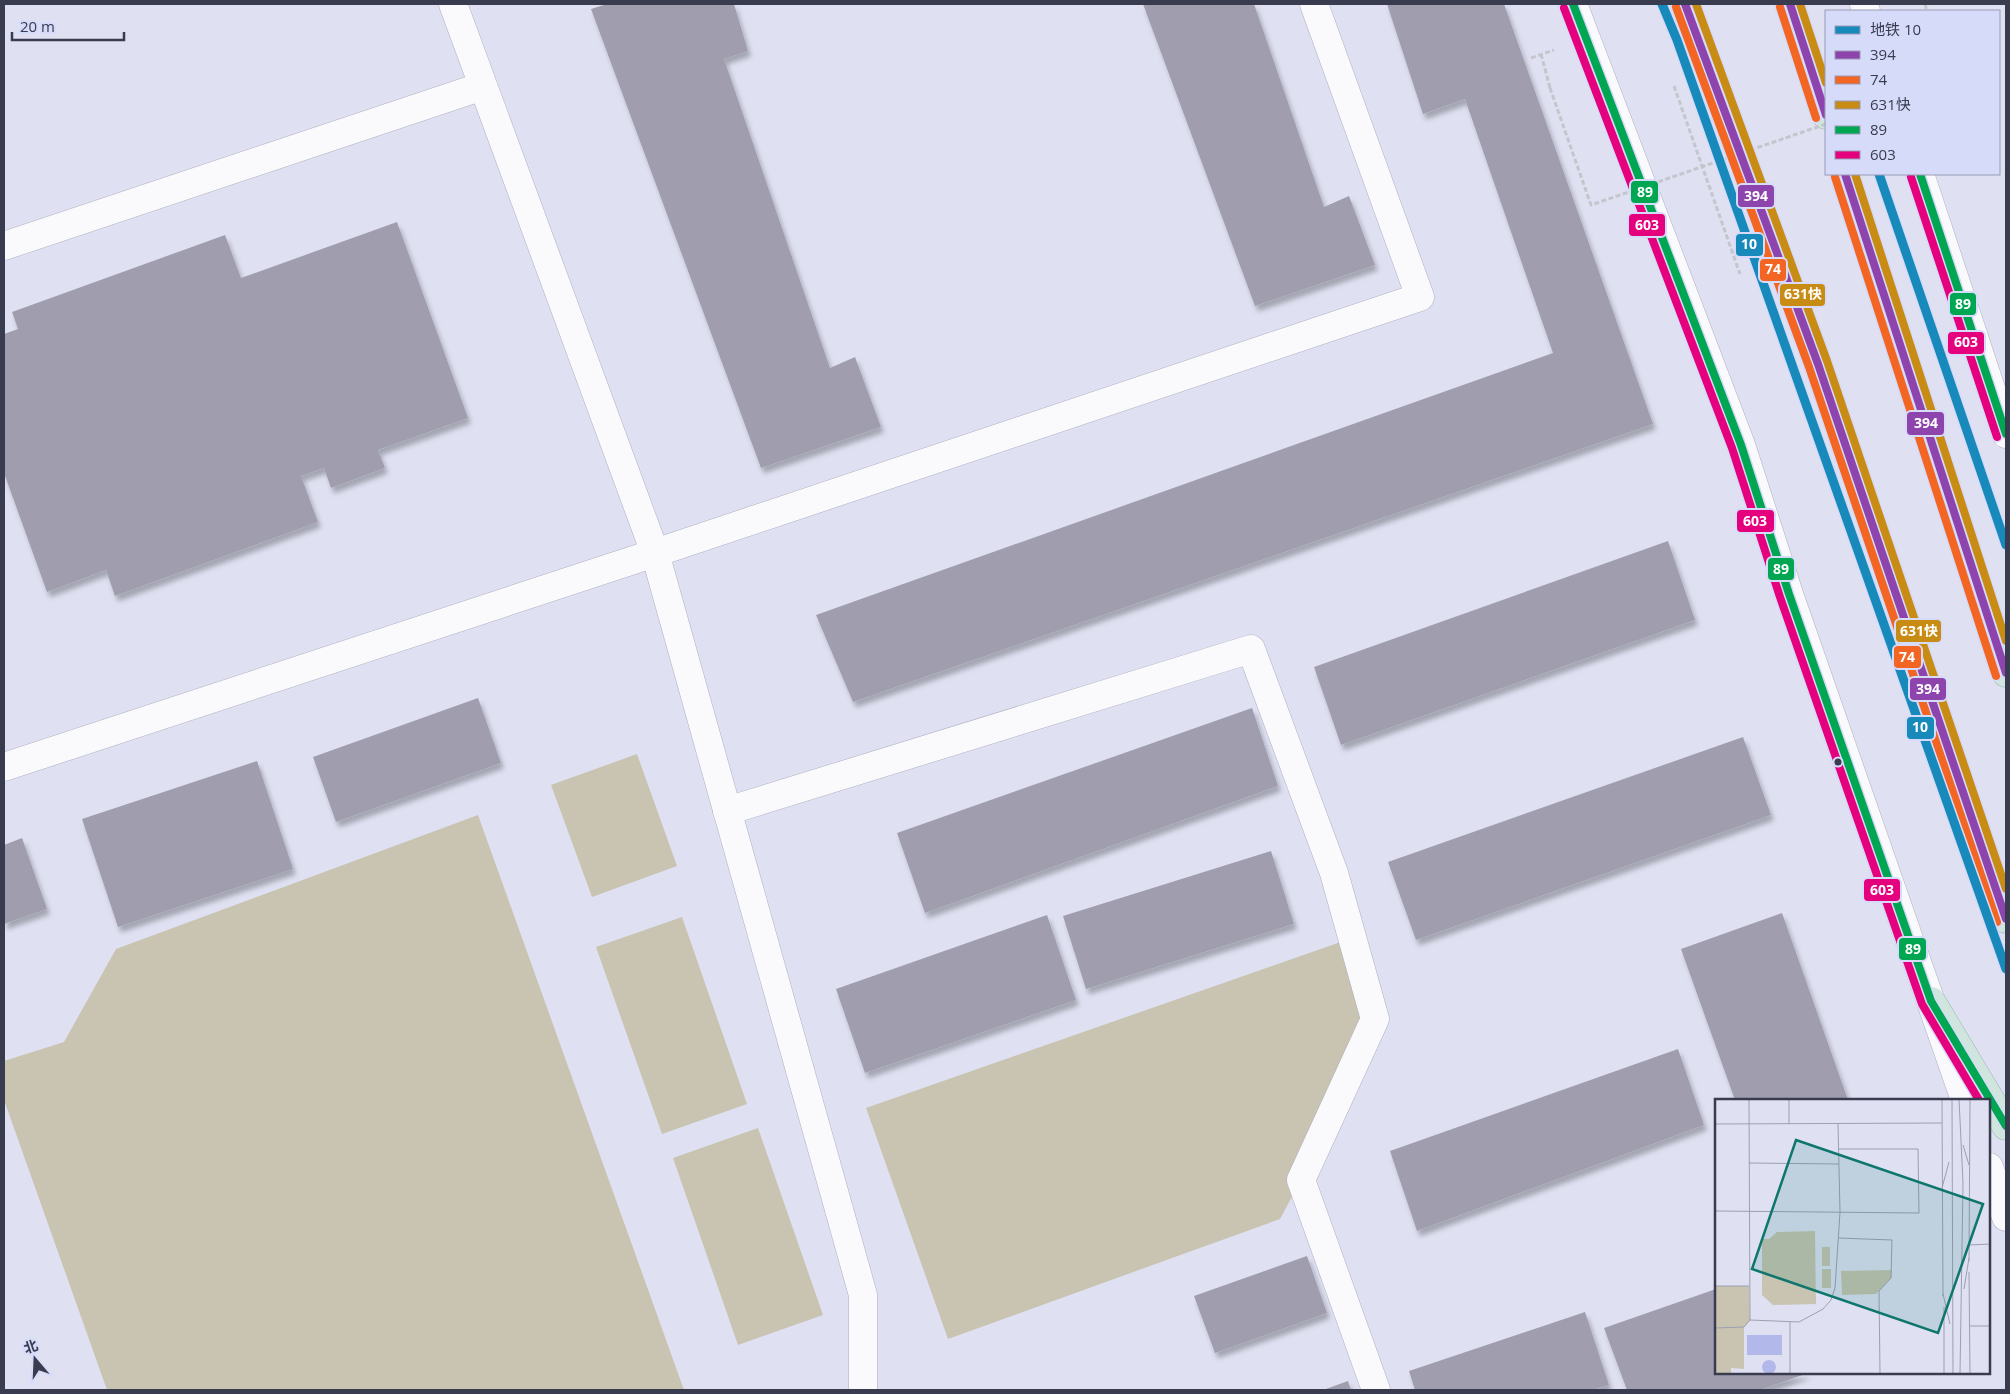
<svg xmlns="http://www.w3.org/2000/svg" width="2010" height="1394" font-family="'Open Sans','Noto Sans SC',sans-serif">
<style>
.green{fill:#c8c4b1}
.building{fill:#a09eae;filter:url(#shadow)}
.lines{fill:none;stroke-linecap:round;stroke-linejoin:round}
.minor-casing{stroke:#aeb0c0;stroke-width:29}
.highway-casing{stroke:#9eb5b4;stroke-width:29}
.path{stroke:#c5c6cd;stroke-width:3;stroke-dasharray:5 2.5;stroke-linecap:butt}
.minor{stroke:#fafafd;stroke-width:28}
.highway{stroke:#cfe5de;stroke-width:28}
.path-bridge{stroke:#c5c6cd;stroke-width:3;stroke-dasharray:5 2.5;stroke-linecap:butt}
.bus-1-casing{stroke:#d7dbfa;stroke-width:11}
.bus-2-casing{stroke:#d7dbfa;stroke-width:11}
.bus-3-casing{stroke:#d7dbfa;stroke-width:11}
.bus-4-casing{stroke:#d7dbfa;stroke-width:11}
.bus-5-casing{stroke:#d7dbfa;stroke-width:11}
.bus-1{stroke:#8e44ad;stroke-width:8}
.bus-2{stroke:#f26522;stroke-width:8}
.bus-3{stroke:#c88b14;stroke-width:8}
.bus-4{stroke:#00a651;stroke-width:8}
.bus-5{stroke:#e5007d;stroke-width:8}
.metro-1-casing{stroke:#d7dbfa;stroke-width:12}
.metro-1{stroke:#178abb;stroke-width:9}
.bus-dot{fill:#393b4f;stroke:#d7dbfa;stroke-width:2}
.inset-road{fill:none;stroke:#9d9fb1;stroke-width:1}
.view{fill:#0f766e;fill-opacity:0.15;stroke:#0f766e;stroke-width:2.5}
.inset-edge{fill:none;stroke:#393b4f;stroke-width:2.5}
.line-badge{stroke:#d7dbfa;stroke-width:2}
.badge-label{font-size:14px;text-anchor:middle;font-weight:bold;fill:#fff}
</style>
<defs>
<filter id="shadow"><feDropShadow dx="3" dy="5.5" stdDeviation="2.5" flood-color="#0004"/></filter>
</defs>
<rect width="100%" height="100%" fill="#dfe1f2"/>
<g class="green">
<polygon points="637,754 677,866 592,897 551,785"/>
<polygon points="478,815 684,1390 107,1390 4,1100 4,1061 64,1042 116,949"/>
<polygon points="682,917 747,1104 662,1134 596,947"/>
<polygon points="1352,938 1375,1019 1301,1180 1280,1219 948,1339 866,1108"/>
<polygon points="758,1128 823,1315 738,1345 673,1158"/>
</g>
<g class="building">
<polygon points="607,4 734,4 748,51 724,59 830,368 855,357 881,427 761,468 591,9"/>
<polygon points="1143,4 1254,4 1324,207 1349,196 1375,265 1255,306"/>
<polygon points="1387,4 1504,4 1653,424 853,702 816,615 1553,353 1465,99 1423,114"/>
<polygon points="397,222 468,418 378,450 385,468 331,488 324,468 301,476 318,522 115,596 106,570 47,592 4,473 4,334 18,329 12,312 225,235 241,278"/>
<polygon points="1668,541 1695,620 1341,745 1314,667"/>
<polygon points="478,698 501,763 336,822 313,757"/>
<polygon points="1252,708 1278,786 925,913 897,833"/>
<polygon points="1743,737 1771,815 1416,940 1388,862"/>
<polygon points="257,761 293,869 118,927 82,819"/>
<polygon points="22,838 47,909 4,924 4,845"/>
<polygon points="1271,851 1294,924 1086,989 1063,916"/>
<polygon points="1782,913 1848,1100 1735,1100 1681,949"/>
<polygon points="1047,915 1076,1000 865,1073 836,989"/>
<polygon points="1678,1049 1704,1125 1417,1231 1390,1151"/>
<polygon points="1307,1256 1327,1313 1215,1353 1194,1296"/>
<polygon points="1716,1289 1716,1373 1808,1373 1760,1390 1627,1390 1604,1328"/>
<polygon points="1585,1312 1609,1385 1593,1390 1415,1390 1409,1371"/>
<polygon points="1348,1381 1351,1390 1323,1390"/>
</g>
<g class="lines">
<defs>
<g id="minor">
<polyline points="453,4 655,553 863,1295 863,1390"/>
<polyline points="1573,4 1741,445 1789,594 1965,1100"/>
<polyline points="1864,4 1866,11"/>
<polyline points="1920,174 2006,434"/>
<polyline points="4,246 483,86"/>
<polyline points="4,767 655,553 1420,297 1314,4"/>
<polyline points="727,811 1251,649 1334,873 1375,1019 1301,1180 1376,1390"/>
<polyline points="1989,1167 2006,1217"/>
</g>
<g id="highway">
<polyline points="1685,4 1818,364 2006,919"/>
<polyline points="1790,4 1826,115"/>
<polyline points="1845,174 2006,673"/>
<polyline points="1931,1001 2006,1126"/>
</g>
</defs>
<use href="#minor" class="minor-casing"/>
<use href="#highway" class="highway-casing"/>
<g class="path">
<polyline points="1925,4 1927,11"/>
<polyline points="1541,54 1550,88"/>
<polyline points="1531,58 1554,50"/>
<polyline points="1674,86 1740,274"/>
</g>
<use href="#minor" class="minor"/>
<use href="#highway" class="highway"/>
<polyline class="path-bridge" points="1550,88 1591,205 1826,124"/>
<defs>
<g id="bus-1">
<polyline points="1685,4 1818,364 2006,919"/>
<polyline points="1790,4 1826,115"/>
<polyline points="1845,174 2006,673"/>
</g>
<g id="bus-2">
<polyline points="1676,7 1809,367 1997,922"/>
<polyline points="1780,7 1816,118"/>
<polyline points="1835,177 1996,676"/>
</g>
<g id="bus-3">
<polyline points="1696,4 1827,361 2006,889"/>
<polyline points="1800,4 1826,83"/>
<polyline points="1855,174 2006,641"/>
</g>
<g id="bus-4">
<polyline points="1573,4 1741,445 1789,594 1931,1001 2006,1126"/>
<polyline points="1920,174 2006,434"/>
</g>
<g id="bus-5">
<polyline points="1564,8 1732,448 1780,597 1922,1004 1979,1100"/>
<polyline points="1911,177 1997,437"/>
</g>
</defs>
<use href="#bus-1" class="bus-1-casing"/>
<use href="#bus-2" class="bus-2-casing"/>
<use href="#bus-3" class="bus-3-casing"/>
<use href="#bus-4" class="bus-4-casing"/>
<use href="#bus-5" class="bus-5-casing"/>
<use href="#bus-1" class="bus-1"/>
<use href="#bus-2" class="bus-2"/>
<use href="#bus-3" class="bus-3"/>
<use href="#bus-4" class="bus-4"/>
<use href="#bus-5" class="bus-5"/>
<defs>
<g id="metro-1">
<polyline points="1662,4 1677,40 2006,969"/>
<polyline points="1879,174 2006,545"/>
</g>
</defs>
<use href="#metro-1" class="metro-1-casing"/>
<use href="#metro-1" class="metro-1"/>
</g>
<circle class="bus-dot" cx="1838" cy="762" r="4.5"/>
<g transform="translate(1715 1099)">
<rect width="275" height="275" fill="#dfe1f2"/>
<path d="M 100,132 L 101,205 L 58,206 L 47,196 L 47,140 L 54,140 L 62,133 ZM 107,148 L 115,148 L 115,167 L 107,167 ZM 107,170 L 116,170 L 116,189 L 107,189 ZM 177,171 L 176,179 L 161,195 L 127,196 L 126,172 ZM 0,187 L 34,187 L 35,221 L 29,228 L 29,270 L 16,269 L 16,275 L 0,275 Z" fill="#c8c4b1"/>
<path d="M 32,236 L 67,236 L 67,256 L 32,256 ZM47 268a7 7 0 1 1 14 0a7 7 0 1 1-14 0Z" fill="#b3b8ea"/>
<path class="inset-road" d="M 34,0 L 35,221M 227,0 L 228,197M 237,0 L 238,275M 244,0 L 248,84 L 245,275M 0,25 L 227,24M 74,25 L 74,0M 248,46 L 254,66M 34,64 L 124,65M 227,89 L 234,63M 0,112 L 204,114 L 203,50 L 123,50M 123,139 L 177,141 L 176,179 L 164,192 L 165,275M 254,146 L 275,145M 254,162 L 255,0M 254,173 L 255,275M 0,187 L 34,187M 249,190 L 254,159M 228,195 L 235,225M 229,208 L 229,275M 75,223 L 75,275M 255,227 L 275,227M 0,229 L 29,228 L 35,221 L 84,223 L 108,210 L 116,201 L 120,189 L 125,113 L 123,25"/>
<path class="view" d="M 81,41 L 268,105 L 223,234 L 37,170 Z"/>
<rect width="275" height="275" class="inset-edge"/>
</g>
<g class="line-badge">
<rect x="1630" y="180" width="29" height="24" rx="5" fill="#00a651"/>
<rect x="1737" y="184" width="38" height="24" rx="5" fill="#8e44ad"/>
<rect x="1628" y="213" width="38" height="24" rx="5" fill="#e5007d"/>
<rect x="1735" y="233" width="29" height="24" rx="5" fill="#178abb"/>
<rect x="1759" y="258" width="28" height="24" rx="5" fill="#f26522"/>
<rect x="1779" y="283" width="47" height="24" rx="5" fill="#c88b14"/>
<rect x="1949" y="292" width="28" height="24" rx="5" fill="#00a651"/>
<rect x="1947" y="331" width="38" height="24" rx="5" fill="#e5007d"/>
<rect x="1906" y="411" width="39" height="25" rx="5" fill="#8e44ad"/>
<rect x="1736" y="509" width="39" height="24" rx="5" fill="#e5007d"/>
<rect x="1767" y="557" width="28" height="24" rx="5" fill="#00a651"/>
<rect x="1895" y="619" width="47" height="24" rx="5" fill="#c88b14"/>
<rect x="1893" y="645" width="29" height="24" rx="5" fill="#f26522"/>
<rect x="1909" y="677" width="38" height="24" rx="5" fill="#8e44ad"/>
<rect x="1906" y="716" width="29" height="24" rx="5" fill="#178abb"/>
<rect x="1863" y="878" width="38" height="24" rx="5" fill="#e5007d"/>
<rect x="1898" y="937" width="29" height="24" rx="5" fill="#00a651"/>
</g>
<g class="badge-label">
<text x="1645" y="197">89</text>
<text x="1756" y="201">394</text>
<text x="1647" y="230">603</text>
<text x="1749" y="249">10</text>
<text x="1773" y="274">74</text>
<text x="1803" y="299">631快</text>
<text x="1963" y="309">89</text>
<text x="1966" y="347">603</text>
<text x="1926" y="428">394</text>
<text x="1755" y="526">603</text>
<text x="1781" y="574">89</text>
<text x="1919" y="636">631快</text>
<text x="1907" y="662">74</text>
<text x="1928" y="694">394</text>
<text x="1920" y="732">10</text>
<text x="1882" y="895">603</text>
<text x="1913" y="954">89</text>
</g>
<rect width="2010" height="1394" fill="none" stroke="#393b4f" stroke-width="10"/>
<rect x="1825" y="10" width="175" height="165" fill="#d7dbfa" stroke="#989bb6"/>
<rect x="1835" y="26" width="25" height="8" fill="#178abb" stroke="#989bb6"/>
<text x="1870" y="35" font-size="15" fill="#393b4f">地铁 10</text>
<rect x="1835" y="51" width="25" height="8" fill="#8e44ad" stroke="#989bb6"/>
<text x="1870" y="60" font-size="15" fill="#393b4f">394</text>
<rect x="1835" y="76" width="25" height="8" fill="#f26522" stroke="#989bb6"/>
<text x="1870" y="85" font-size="15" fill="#393b4f">74</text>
<rect x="1835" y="101" width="25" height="8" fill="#c88b14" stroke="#989bb6"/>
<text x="1870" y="110" font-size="15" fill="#393b4f">631快</text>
<rect x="1835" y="126" width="25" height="8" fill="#00a651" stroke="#989bb6"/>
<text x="1870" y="135" font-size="15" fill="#393b4f">89</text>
<rect x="1835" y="151" width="25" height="8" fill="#e5007d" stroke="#989bb6"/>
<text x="1870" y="160" font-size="15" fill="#393b4f">603</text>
<g transform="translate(35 1359) rotate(341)" stroke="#d7dbfa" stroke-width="4" paint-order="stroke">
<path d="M0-4L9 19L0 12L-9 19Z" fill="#393b4f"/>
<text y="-8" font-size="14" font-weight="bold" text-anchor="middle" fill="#393b4f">北</text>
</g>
<path d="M12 32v8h112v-8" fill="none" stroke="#393b4f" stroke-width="2.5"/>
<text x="20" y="32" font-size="15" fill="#393b4f" stroke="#d7dbfa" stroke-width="4" paint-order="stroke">20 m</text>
</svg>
